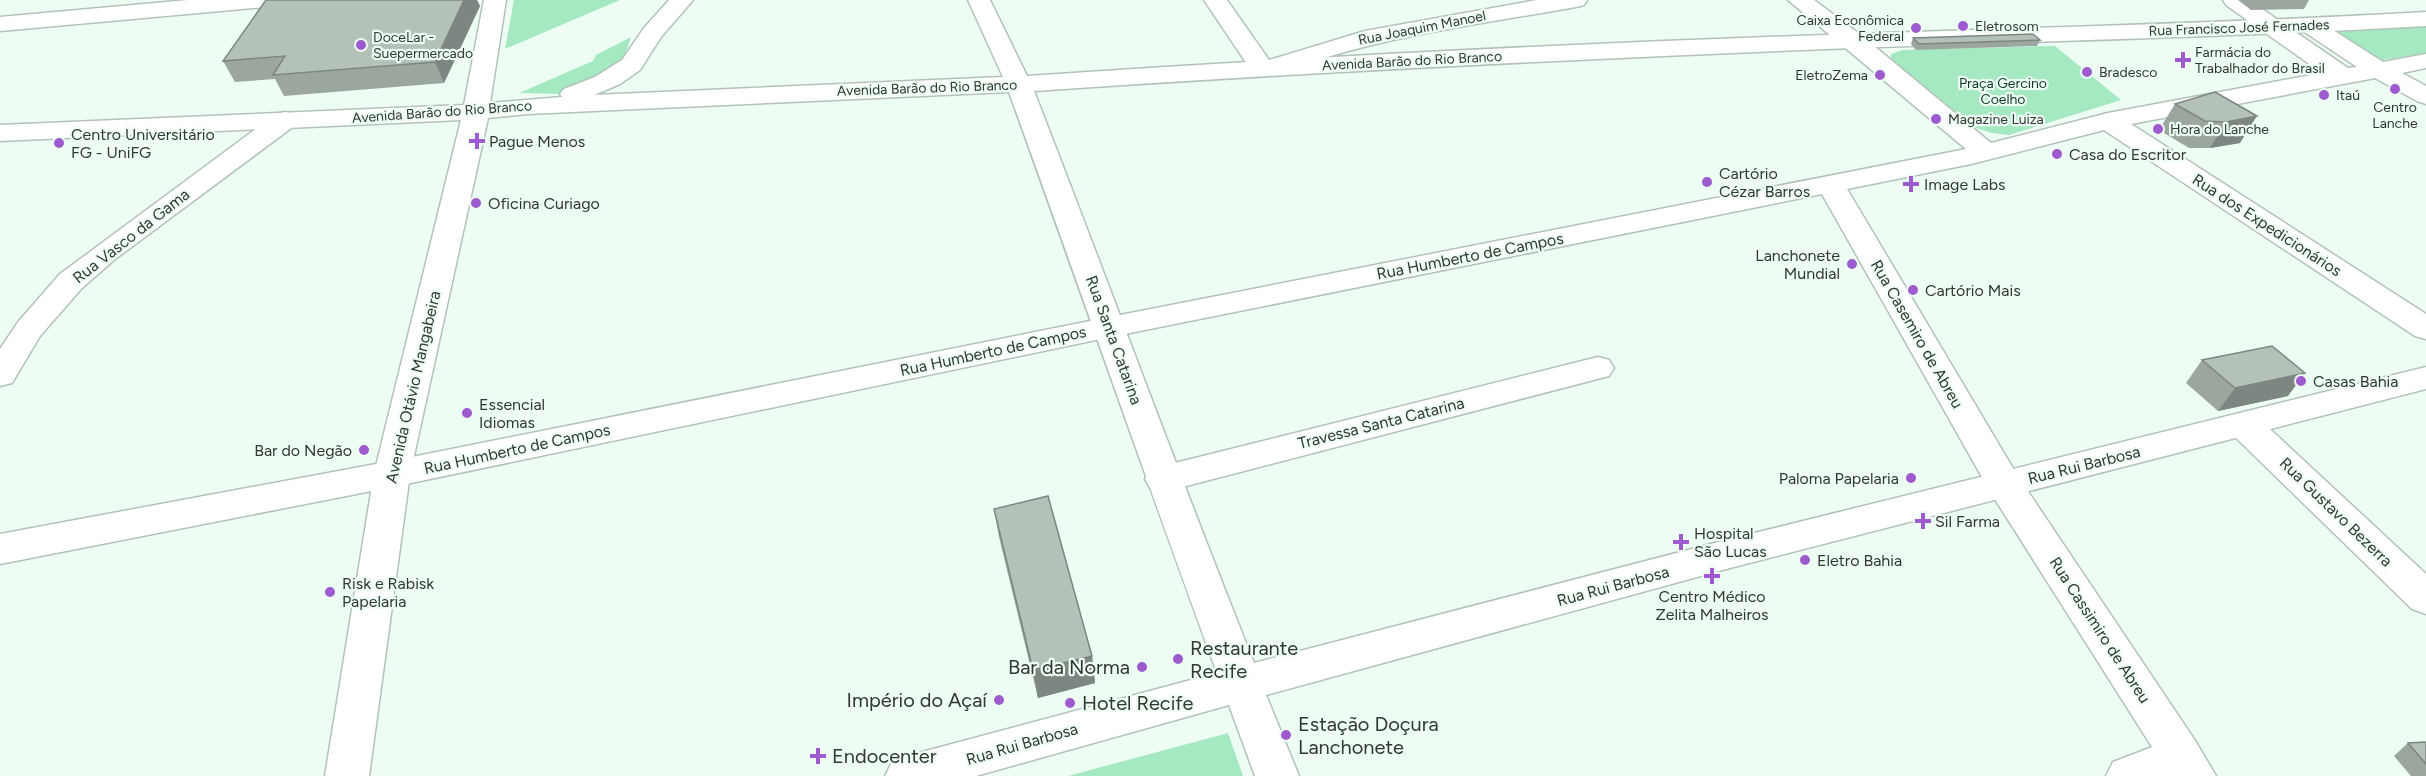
<svg xmlns="http://www.w3.org/2000/svg" width="2426" height="776" font-family="Figtree,sans-serif">
<style>
.green{fill:#a4e9c2}
.lines{fill:none;stroke-linecap:round;stroke-linejoin:round}
.minor-casing{stroke:#b3c2b9;stroke-width:3}
.major-casing{stroke:#b3c2b9;stroke-width:3}
.minor{fill:#fff;fill-rule:evenodd}
.major{fill:#fff;fill-rule:evenodd}
.wall{fill:#9aa69e}
.shaded-wall{fill:#7d8781}
.building{fill:#b3c1b8;stroke:#7d8781;stroke-width:1.5}
.poi-dot{fill:#9e5acf;stroke:#edfdf3;stroke-width:2}
.labels{text-anchor:middle;dominant-baseline:central;stroke-width:4.5;stroke-linejoin:round;paint-order:stroke}
.far-poi-label{font-size:14px;fill:#313733;stroke:#edfdf3;text-anchor:start}
.far-street-label{font-size:14px;fill:#313733;stroke:#edfdf3}
.far-park-label{font-size:14px;fill:#0b3924;stroke:#edfdf3}
.poi-label{font-size:16px;fill:#313733;stroke:#edfdf3;text-anchor:start}
.street-label{font-size:16px;fill:#313733;stroke:#edfdf3}
.near-poi-label{font-size:20px;fill:#313733;stroke:#edfdf3;text-anchor:start}
</style>
<rect width="100%" height="100%" fill="#edfdf3"/>
<g class="green">
<polygon points="514,0 620,0 505,49"/>
<polygon points="2426,24 2426,53 2377,61 2330,30"/>
<polygon points="631,37 620,70 561,94 519,93 593,61 596,55"/>
<polygon points="2055,46 2121,100 2009,135 1992,133 1976,128 1891,60 1891,54 1903,50"/>
<polygon points="1228,733 1243,776 1068,776"/>
</g>
<g class="lines">
<defs>
<g id="minor">
<path d="M 1204,0 L 1227,0 L 1269,60 L 1365,31 L 1537,0 L 1587,0 L 1584,5 L 1576,7 C 1492,22 1406,33 1324,58 C 1302,65 1276,79 1253,73 Z"/>
<polygon points="1788,0 1814,0 1862,36 1991,143 2108,113 2322,73 2226,5 2223,0 2249,0 2348,68 2357,67 2303,31 2299,26 2303,21 2311,19 2319,21 2383,62 2426,54 2426,68 2402,73 2426,86 2426,104 2417,101 2375,78 2131,124 2426,314 2426,339 2415,336 2104,130 1971,164 1847,189 2017,475 2196,742 2216,776 2106,776 2113,762 2152,747 1991,493 1822,194 1110,337 392,487 0,564 0,534 392,461 1110,317 1966,149"/>
<polygon points="285,112 294,114 298,120 294,126 114,260 82,288 40,336 12,383 0,386 0,349 18,322 60,274 276,114"/>
<polygon points="1598,357 1609,360 1614,368 1609,376 1163,492 1150,488 1145,479 1150,470 1163,466"/>
<polygon points="2245,414 2257,417 2426,574 2426,614 2412,609 2233,435 2228,426 2233,417"/>
</g>
<g id="major">
<polygon points="188,0 276,0 273,5 265,7 0,31 0,17"/>
<path d="M 484,0 L 506,0 L 490,103 L 562,97 L 560,94 L 564,89 L 595,77 L 622,60 L 644,28 L 669,0 L 693,0 L 661,37 L 640,70 L 620,84 L 594,95 L 1003,77 L 968,0 L 990,0 L 1027,76 C 1303,57 1580,43 1856,34 C 2046,27 2236,23 2426,12 L 2426,26 C 2235,37 2044,41 1852,48 C 1579,59 1307,72 1034,91 C 1108,281 1178,473 1254,663 L 1730,539 L 2426,367 L 2426,389 L 1730,568 L 1266,695 L 1299,776 L 1255,776 L 1229,705 L 976,776 L 885,776 L 892,762 L 907,756 L 1217,673 C 1146,480 1079,285 1009,92 L 528,114 L 488,118 L 410,474 L 369,776 L 325,776 L 374,474 L 461,120 L 0,141 L 0,125 L 464,105 Z"/>
</g>
</defs>
<use href="#minor" class="minor-casing"/>
<use href="#major" class="major-casing"/>
<use href="#minor" class="minor"/>
<use href="#major" class="major"/>
</g>
<g class="wall">
<polygon points="266,0 477,0 480,6 444,83 284,96 275,79 235,82 223,61"/>
<polygon points="2238,0 2309,0 2304,9 2251,10"/>
<polygon points="1913,38 2040,40 2037,46 1916,50 1911,44"/>
<polygon points="2215,92 2240,143 2210,148 2189,148 2159,130 2175,104"/>
<polygon points="2202,360 2288,396 2218,411 2186,383"/>
<polygon points="994,509 1092,656 1095,683 1038,698 999,537"/>
<polygon points="2426,742 2426,776 2411,776 2394,756 2408,743"/>
</g>
<g class="shaded-wall">
<polygon points="464,0 477,0 480,6 444,83 435,62"/>
<polygon points="2257,116 2240,143 2210,148 2226,122"/>
<polygon points="2305,373 2288,396 2218,411 2235,388"/>
<polygon points="1092,656 1095,683 1038,698 1033,670"/>
</g>
<g class="building">
<polygon points="266,0 464,0 435,62 273,75 285,56 223,61"/>
<polygon points="2033,34 2040,40 1919,44 1913,38"/>
<polygon points="2215,92 2257,116 2226,122 2205,121 2175,104"/>
<polygon points="2272,346 2305,373 2235,388 2202,360"/>
<polygon points="1048,496 1092,656 1033,670 994,509"/>
<polygon points="2426,742 2426,764 2408,743"/>
</g>
<g class="poi-dot">
<circle cx="1963" cy="26" r="6"/>
<circle cx="1916" cy="28" r="6"/>
<circle cx="361" cy="45" r="6"/>
<path d="M2180 51h6v6h6v6h-6v6h-6v-6h-6v-6h6z"/>
<circle cx="2087" cy="72" r="6"/>
<circle cx="1880" cy="75" r="6"/>
<circle cx="2395" cy="89" r="6"/>
<circle cx="2324" cy="95" r="6"/>
<circle cx="1936" cy="119" r="6"/>
<circle cx="2158" cy="129" r="6"/>
<path d="M474 132h6v6h6v6h-6v6h-6v-6h-6v-6h6z"/>
<circle cx="59" cy="143" r="6"/>
<circle cx="2057" cy="154" r="6"/>
<circle cx="1707" cy="182" r="6"/>
<path d="M1908 175h6v6h6v6h-6v6h-6v-6h-6v-6h6z"/>
<circle cx="476" cy="203" r="6"/>
<circle cx="1852" cy="264" r="6"/>
<circle cx="1913" cy="290" r="6"/>
<circle cx="2301" cy="381" r="6"/>
<circle cx="467" cy="413" r="6"/>
<circle cx="364" cy="450" r="6"/>
<circle cx="1911" cy="478" r="6"/>
<path d="M1920 512h6v6h6v6h-6v6h-6v-6h-6v-6h6z"/>
<path d="M1678 533h6v6h6v6h-6v6h-6v-6h-6v-6h6z"/>
<circle cx="1805" cy="560" r="6"/>
<path d="M1709 567h6v6h6v6h-6v6h-6v-6h-6v-6h6z"/>
<circle cx="330" cy="592" r="6"/>
<circle cx="1178" cy="659" r="6"/>
<circle cx="1142" cy="667" r="6"/>
<circle cx="999" cy="700" r="6"/>
<circle cx="1070" cy="703" r="6"/>
<circle cx="1286" cy="735" r="6"/>
<path d="M815 747h6v6h6v6h-6v6h-6v-6h-6v-6h6z"/>
</g>
<g class="labels">
<g class="far-poi-label">
<text x="1904" y="20" text-anchor="end">Caixa Econômica<tspan x="1904" dy="16">Federal</tspan></text>
<text x="1975" y="26">Eletrosom</text>
<text x="373" y="37">DoceLar -<tspan x="373" dy="16">Suepermercado</tspan></text>
<text x="2195" y="52">Farmácia do<tspan x="2195" dy="16">Trabalhador do Brasil</tspan></text>
<text x="2099" y="72">Bradesco</text>
<text x="1868" y="75" text-anchor="end">EletroZema</text>
<text x="2336" y="95">Itaú</text>
<text x="2395" y="107" text-anchor="middle">Centro<tspan x="2395" dy="16">Lanche</tspan></text>
<text x="1948" y="119">Magazine Luiza</text>
<text x="2170" y="129">Hora do Lanche</text>
</g>
<g class="far-street-label">
<text transform="translate(1422 28) rotate(-11)">Rua Joaquim Manoel</text>
<text transform="translate(2239 28) rotate(-2)">Rua Francisco José Fernades</text>
<text transform="translate(1412 61) rotate(-3)">Avenida Barão do Rio Branco</text>
<text transform="translate(927 88) rotate(-2)">Avenida Barão do Rio Branco</text>
<text transform="translate(442 112) rotate(-4)">Avenida Barão do Rio Branco</text>
</g>
<g class="far-park-label">
<text x="2003" y="83">Praça Gercino<tspan x="2003" dy="16">Coelho</tspan></text>
</g>
<g class="poi-label">
<text x="71" y="134">Centro Universitário<tspan x="71" dy="18">FG - UniFG</tspan></text>
<text x="489" y="141">Pague Menos</text>
<text x="2069" y="154">Casa do Escritor</text>
<text x="1719" y="173">Cartório<tspan x="1719" dy="18">Cézar Barros</tspan></text>
<text x="1924" y="184">Image Labs</text>
<text x="488" y="203">Oficina Curiago</text>
<text x="1840" y="255" text-anchor="end">Lanchonete<tspan x="1840" dy="18">Mundial</tspan></text>
<text x="1925" y="290">Cartório Mais</text>
<text x="2313" y="381">Casas Bahia</text>
<text x="479" y="404">Essencial<tspan x="479" dy="18">Idiomas</tspan></text>
<text x="352" y="450" text-anchor="end">Bar do Negão</text>
<text x="1899" y="478" text-anchor="end">Paloma Papelaria</text>
<text x="1935" y="521">Sil Farma</text>
<text x="1694" y="533">Hospital<tspan x="1694" dy="18">São Lucas</tspan></text>
<text x="1817" y="560">Eletro Bahia</text>
<text x="342" y="583">Risk e Rabisk<tspan x="342" dy="18">Papelaria</tspan></text>
<text x="1712" y="596" text-anchor="middle">Centro Médico<tspan x="1712" dy="18">Zelita Malheiros</tspan></text>
</g>
<g class="street-label">
<text transform="translate(2267 225) rotate(33)">Rua dos Expedicionários</text>
<text transform="translate(131 236) rotate(-38)">Rua Vasco da Gama</text>
<text transform="translate(1470 256) rotate(-11)">Rua Humberto de Campos</text>
<text transform="translate(1917 334) rotate(60)">Rua Casemiro de Abreu</text>
<text transform="translate(1114 340) rotate(70)">Rua Santa Catarina</text>
<text transform="translate(993 351) rotate(-12)">Rua Humberto de Campos</text>
<text transform="translate(413 387) rotate(-77)">Avenida Otávio Mangabeira</text>
<text transform="translate(1381 423) rotate(-14)">Travessa Santa Catarina</text>
<text transform="translate(517 449) rotate(-12)">Rua Humberto de Campos</text>
<text transform="translate(2084 465) rotate(-14)">Rua Rui Barbosa</text>
<text transform="translate(2336 512) rotate(44)">Rua Gustavo Bezerra</text>
<text transform="translate(1613 586) rotate(-15)">Rua Rui Barbosa</text>
<text transform="translate(2100 630) rotate(57)">Rua Cassimiro de Abreu</text>
<text transform="translate(1022 744) rotate(-16)">Rua Rui Barbosa</text>
</g>
<g class="near-poi-label">
<text x="1190" y="648">Restaurante<tspan x="1190" dy="23">Recife</tspan></text>
<text x="1130" y="667" text-anchor="end">Bar da Norma</text>
<text x="987" y="700" text-anchor="end">Império do Açaí</text>
<text x="1082" y="703">Hotel Recife</text>
<text x="1298" y="724">Estação Doçura<tspan x="1298" dy="23">Lanchonete</tspan></text>
<text x="832" y="756">Endocenter</text>
</g>
</g>
</svg>
